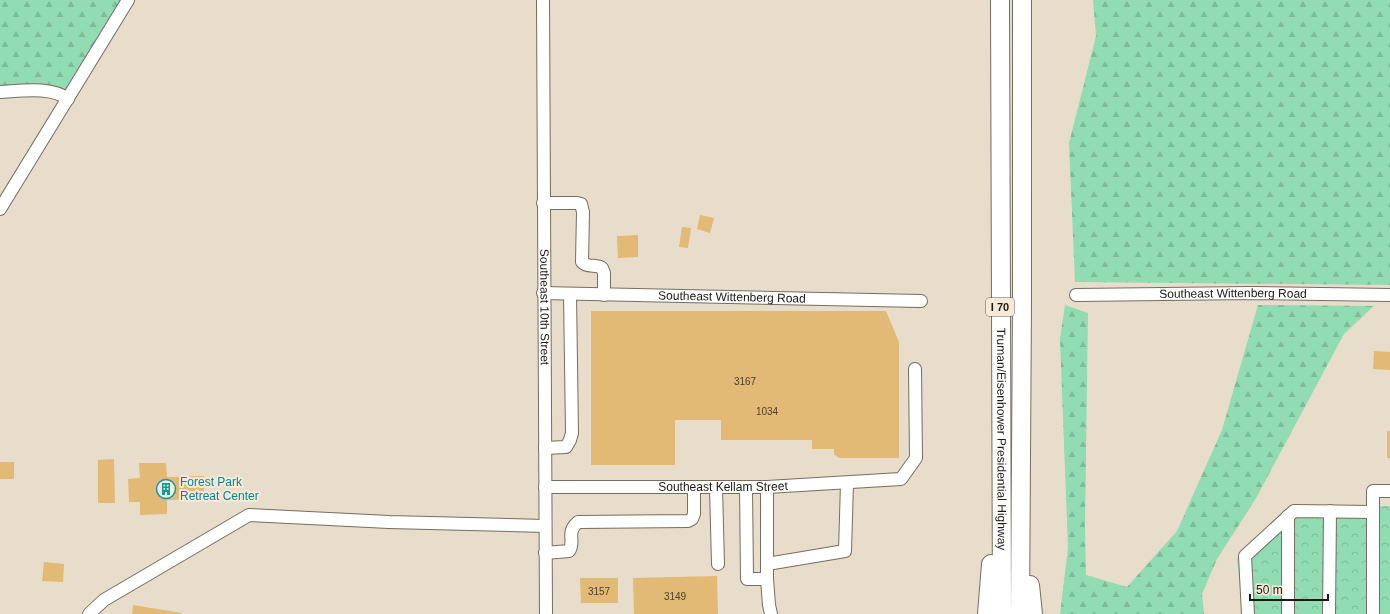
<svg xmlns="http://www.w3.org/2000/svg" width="1390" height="614" font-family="Arial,sans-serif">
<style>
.forest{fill:url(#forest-firs)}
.park{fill:url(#park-crowns)}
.building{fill:#e2b975}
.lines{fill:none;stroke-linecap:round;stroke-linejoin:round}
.minor-casing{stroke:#776d5e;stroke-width:14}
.highway-casing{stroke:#776d5e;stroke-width:20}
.minor{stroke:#fff;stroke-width:12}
.highway{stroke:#fff;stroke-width:18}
.labels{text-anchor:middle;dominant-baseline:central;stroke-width:4;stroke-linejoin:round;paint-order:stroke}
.number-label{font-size:10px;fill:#4e402b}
.shield{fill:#f5ead8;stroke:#5d574d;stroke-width:1}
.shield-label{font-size:11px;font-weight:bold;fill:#1c1812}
.street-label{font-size:12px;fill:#1c1812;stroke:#f5ead8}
.culture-label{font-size:12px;fill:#0d838f;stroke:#f5ead8;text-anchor:start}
</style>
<defs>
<pattern id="forest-firs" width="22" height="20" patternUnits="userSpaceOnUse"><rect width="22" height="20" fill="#91dcb3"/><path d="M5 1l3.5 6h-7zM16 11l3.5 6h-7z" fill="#7cbc99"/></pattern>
<pattern id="park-crowns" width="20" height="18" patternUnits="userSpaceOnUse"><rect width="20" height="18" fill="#91dcb3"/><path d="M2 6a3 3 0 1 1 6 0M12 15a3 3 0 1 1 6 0" fill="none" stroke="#7cbc99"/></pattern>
</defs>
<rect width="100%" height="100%" fill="#e8ddcb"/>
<g class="forest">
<polygon points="0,0 128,0 68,99 0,92"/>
<polygon points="1093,0 1390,0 1390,285 1075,282 1069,143 1096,36"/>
<polygon points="1065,305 1088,313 1085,527 1086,575 1127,587 1177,531 1222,430 1258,305 1374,306 1344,334 1255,500 1217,559 1202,594 1204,614 1060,614 1068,548 1060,339"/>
</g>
<polygon class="park" points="1291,506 1390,506 1390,614 1243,614 1237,558"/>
<g class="building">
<polygon points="700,215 714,218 710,233 697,229"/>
<polygon points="682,227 691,228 688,248 679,247"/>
<polygon points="638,235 638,257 618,258 617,236"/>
<polygon points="591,311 886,311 899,342 899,458 839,458 834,454 834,449 812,449 812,440 721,440 721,420 675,420 675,465 591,465"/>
<polygon points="1374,351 1390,352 1390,370 1373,369"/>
<rect x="1387" y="431" width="3" height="27"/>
<polygon points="114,459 115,503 98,503 98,460"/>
<rect x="0" y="462" width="14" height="17"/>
<polygon points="139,463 166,463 167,477 204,476 204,499 167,500 167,514 140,515 140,502 129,502 128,479 140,478"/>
<polygon points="44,562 64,564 63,582 42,581"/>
<polygon points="717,576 718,614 634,614 633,578"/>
<polygon points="580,578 618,578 618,603 581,603"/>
<polygon points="133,605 182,613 182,614 132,614"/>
</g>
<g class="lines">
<defs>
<g id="minor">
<path id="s1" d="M 543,0 L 546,614"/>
<path d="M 0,92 C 21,91 51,86 68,99"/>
<path d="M 543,203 L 577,203 L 581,204 L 583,212 L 582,262 C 587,268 596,264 602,268 L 604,273 L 604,295"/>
<polyline points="0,209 128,0"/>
<path id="s2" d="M 543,293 L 921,301"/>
<path id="s3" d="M 1076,295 L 1251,293 L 1390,295"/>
<polyline points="545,448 566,447 570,440 572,433 570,294"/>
<path id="s4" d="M 545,487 L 767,487 L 901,479 L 916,458 L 915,369"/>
<polyline points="716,487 718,564"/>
<polyline points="746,487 747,579 767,579"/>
<polyline points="767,487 767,579 769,605 771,614"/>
<path d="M 545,553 L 569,551 C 576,541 565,533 578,522 L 688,521 L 692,519 L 694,514 L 694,487"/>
<polyline points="767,564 845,551 847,483"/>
<polyline points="89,614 104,600 249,515 389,522 545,526"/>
<polyline points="1248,614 1245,556 1294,511 1373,512"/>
<polyline points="1288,614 1288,516"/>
<polyline points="1329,614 1330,511"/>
<polyline points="1373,614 1373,491 1390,491"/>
</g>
<g id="highway">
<path id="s5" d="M 1000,0 L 1002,614"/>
<polyline points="1030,585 1033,614"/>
<polyline points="987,614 991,564"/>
<polyline points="1020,614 1022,301 1022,0"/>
</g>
</defs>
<use href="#minor" class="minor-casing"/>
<use href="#highway" class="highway-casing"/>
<use href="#minor" class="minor"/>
<use href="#highway" class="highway"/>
</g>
<defs>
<symbol id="building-ring" viewBox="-11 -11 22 22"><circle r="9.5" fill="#f5ead8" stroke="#0f9aa8" stroke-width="1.5"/><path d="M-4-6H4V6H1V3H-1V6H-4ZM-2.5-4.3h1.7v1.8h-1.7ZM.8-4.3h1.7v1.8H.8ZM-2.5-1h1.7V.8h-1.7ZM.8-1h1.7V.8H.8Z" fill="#0f9aa8"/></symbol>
</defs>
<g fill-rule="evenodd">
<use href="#building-ring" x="155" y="478" width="22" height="22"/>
</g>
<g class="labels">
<g class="number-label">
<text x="745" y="381">3167</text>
<text x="767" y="411">1034</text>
<text x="599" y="591">3157</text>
<text x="675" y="596">3149</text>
</g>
<rect class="shield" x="986" y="298" width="28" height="18" rx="3"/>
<g class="shield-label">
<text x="1000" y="307">I 70</text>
</g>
<g class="street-label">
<text stroke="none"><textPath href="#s3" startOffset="157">Southeast Wittenberg Road</textPath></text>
<text stroke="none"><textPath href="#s2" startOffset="189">Southeast Wittenberg Road</textPath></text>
<text stroke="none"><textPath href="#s1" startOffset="307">Southeast 10th Street</textPath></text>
<text stroke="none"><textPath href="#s5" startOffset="439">Truman/Eisenhower Presidential Highway</textPath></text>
<text stroke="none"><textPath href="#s4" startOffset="178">Southeast Kellam Street</textPath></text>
</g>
<g class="culture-label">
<text x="180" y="482">Forest Park<tspan x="180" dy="14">Retreat Center</tspan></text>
</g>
</g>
<path d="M1250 594v6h78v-6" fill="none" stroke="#1c1812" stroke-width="2"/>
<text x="1256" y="594" font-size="12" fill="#1c1812" stroke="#f5ead8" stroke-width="3" paint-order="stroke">50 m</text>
</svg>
